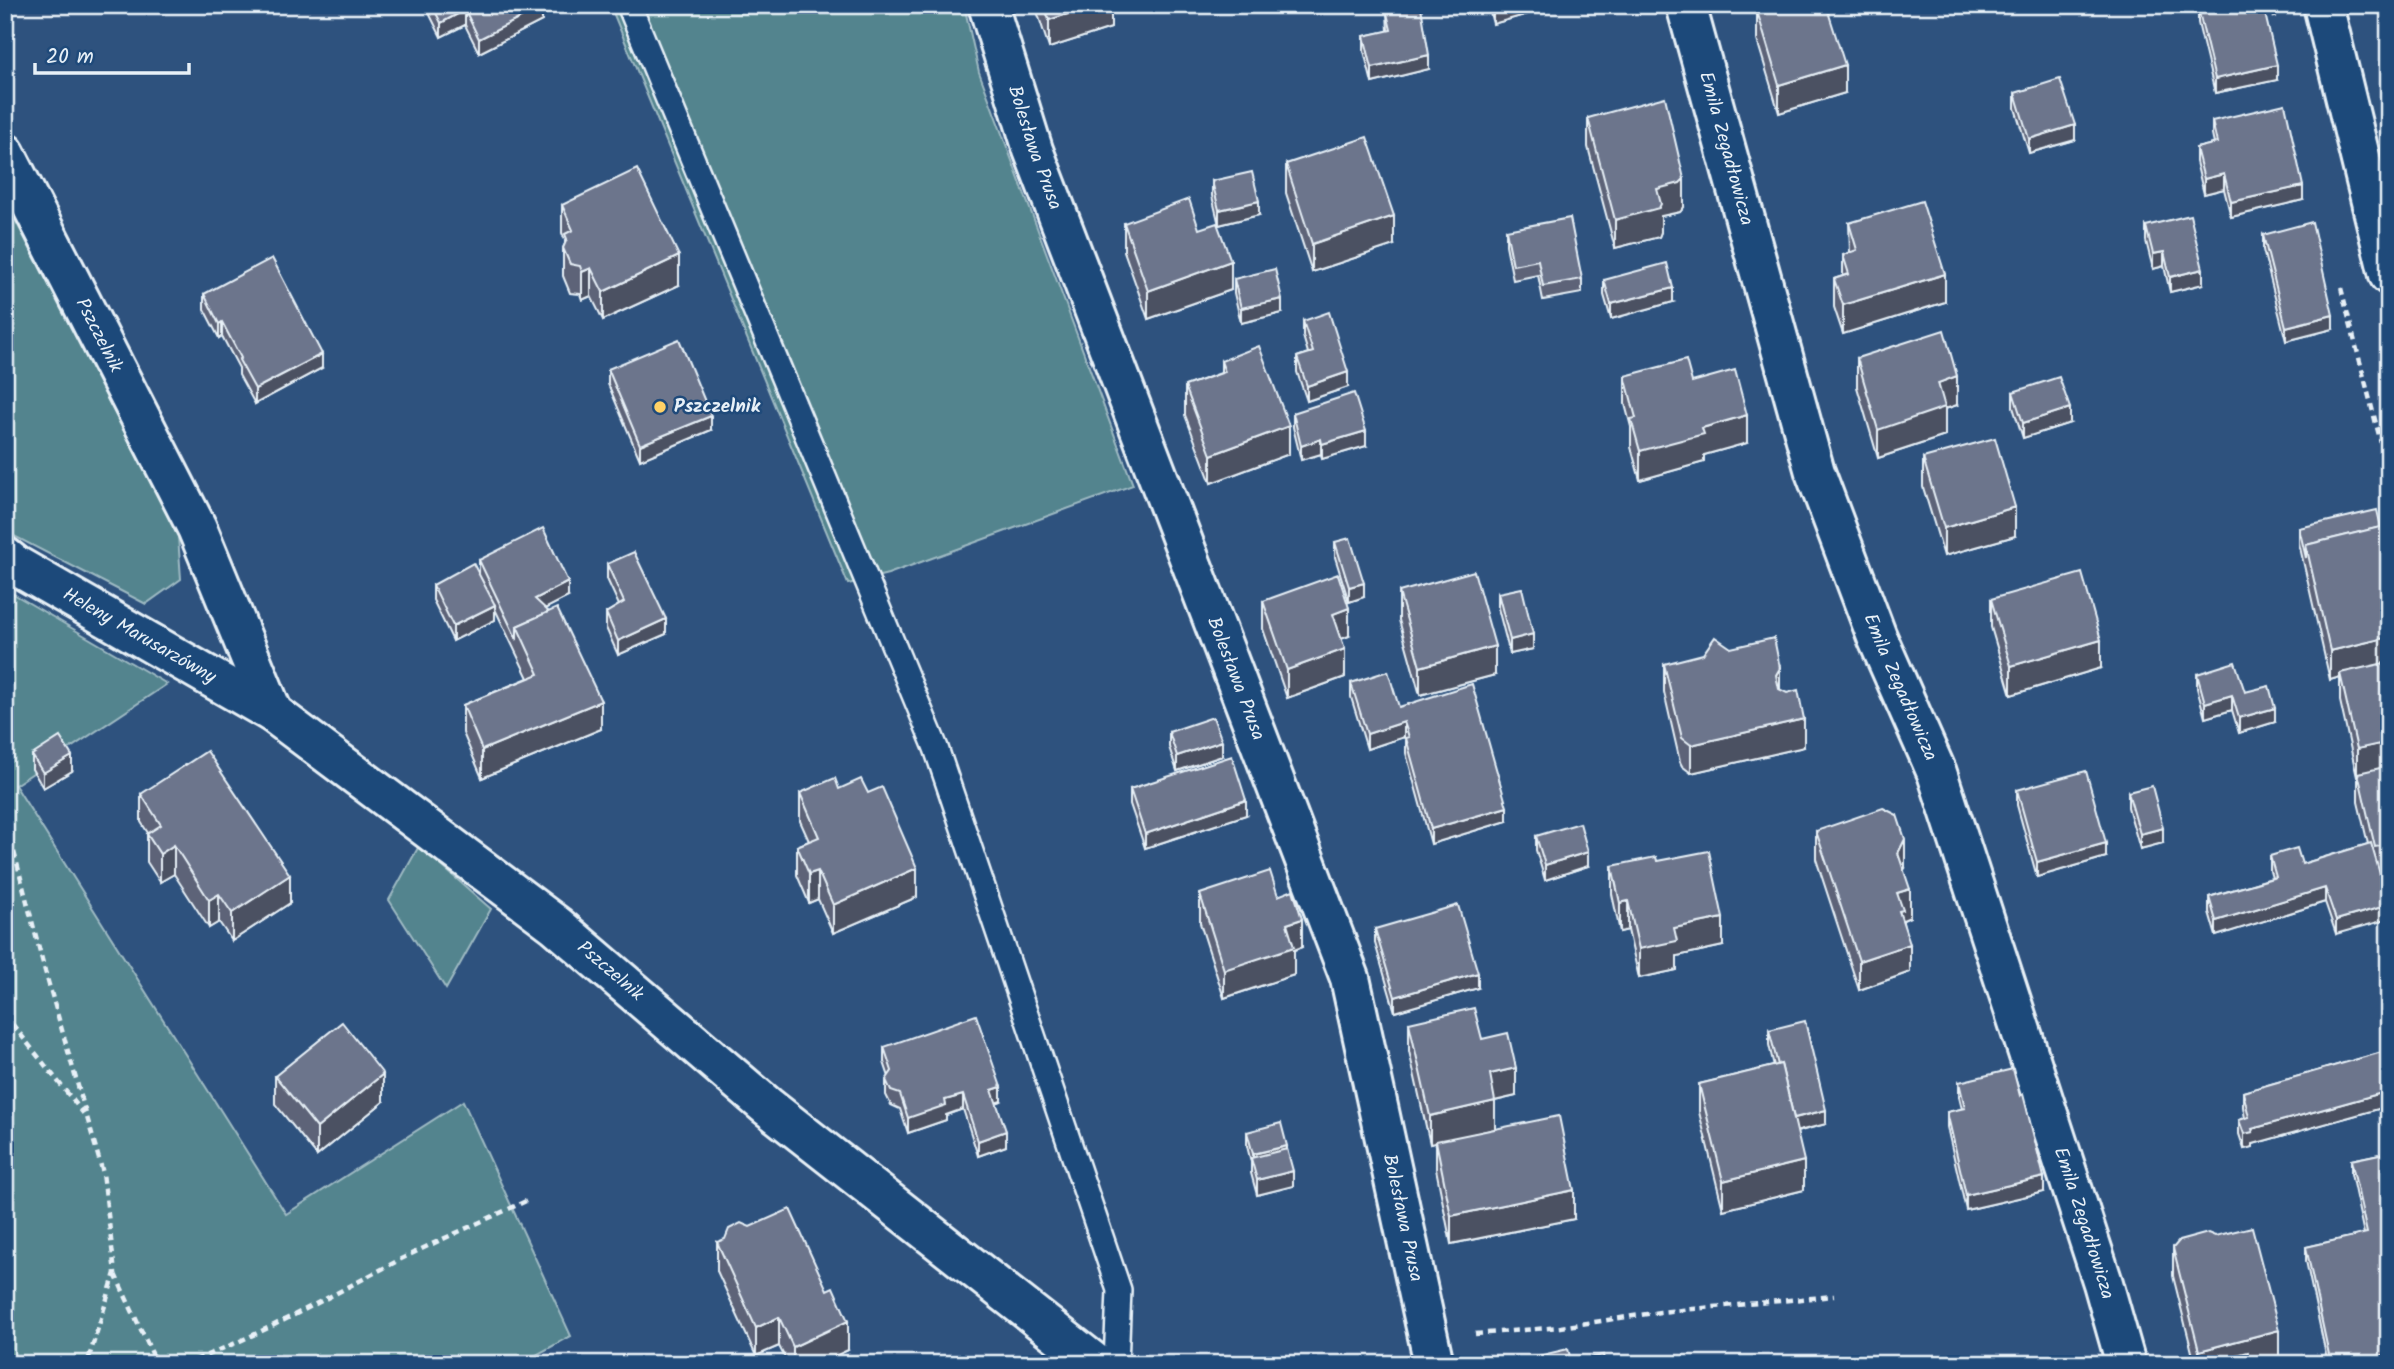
<svg xmlns="http://www.w3.org/2000/svg" width="2394" height="1369" font-family="Kalam,sans-serif">
<style>
.green{fill:#53848e;stroke:#9ebac3;stroke-width:2}
.lines{fill:none;stroke-linecap:round;stroke-linejoin:round}
.service-casing{stroke:#e8f1f8;stroke-width:28}
.minor-casing{stroke:#e8f1f8;stroke-width:44}
.tertiary-casing{stroke:#e8f1f8;stroke-width:44}
.path{stroke:#e8f1f8;stroke-width:4.5;stroke-dasharray:7 5;stroke-linecap:butt}
.service{stroke:#1f4a7a;stroke-width:23}
.minor{stroke:#1f4a7a;stroke-width:38}
.tertiary{stroke:#1f4a7a;stroke-width:38}
.wall{fill:#5d6478;stroke:#e8f1f8;stroke-width:2}
.shaded-wall{fill:#4c5162;stroke:#e8f1f8;stroke-width:2}
.building{fill:#6c748c;stroke:#e8f1f8;stroke-width:2}
.poi-dot{fill:#ffd166;stroke:#1f4a7a;stroke-width:2.5}
.labels{text-anchor:middle;dominant-baseline:central;stroke-width:5;stroke-linejoin:round;paint-order:stroke}
.street-label{font-size:19px;fill:#e8f1f8;stroke:#1f4a7a}
.poi-label{font-size:19px;font-weight:bold;fill:#e8f1f8;stroke:#1f4a7a;text-anchor:start}
</style>
<rect width="100%" height="100%" fill="#2e527e"/>
<filter id="ink" filterUnits="userSpaceOnUse"><feTurbulence type="fractalNoise" baseFrequency=".0143" numOctaves="2"/><feDisplacementMap in="SourceGraphic" scale="14" xChannelSelector="R" yChannelSelector="G"/><feConvolveMatrix kernelMatrix="1 2 1 2 8 2 1 2 1" color-interpolation-filters="sRGB"/></filter>
<g filter="url(#ink)">
<g class="green">
<polygon points="610,5 964,5 979,72 1133,485 888,574 848,584"/>
<polygon points="5,200 178,536 181,579 146,604 14,536 5,528"/>
<polygon points="5,589 167,684 15,785 286,1214 463,1101 571,1336 520,1364 5,1364"/>
<polygon points="419,846 491,909 446,989 389,900"/>
</g>
<g class="lines">
<defs>
<polyline id="service" points="629,5 936,748 1119,1290 1116,1364"/>
<g id="minor">
<path id="s1" d="M 988,5 L 1033,150 L 1350,978 L 1434,1364"/>
<path id="s2" d="M 1686,5 L 1815,472 L 1877,637 L 1937,773 L 2103,1283 L 2126,1364"/>
<path id="s3" d="M 5,153 L 197,528 L 273,713"/>
<path id="s4" d="M 5,557 L 15,565 L 273,713 L 556,925 L 767,1106 L 1096,1364"/>
</g>
<polyline id="tertiary" points="2323,5 2389,275"/>
</defs>
<use href="#service" class="service-casing"/>
<use href="#minor" class="minor-casing"/>
<use href="#tertiary" class="tertiary-casing"/>
<g class="path">
<polyline points="2272,5 2275,18"/>
<polyline points="2387,5 2389,11"/>
<polyline points="2341,288 2389,474"/>
<polyline points="5,817 45,971 103,1173 115,1273 87,1364"/>
<polyline points="5,1015 84,1114"/>
<polyline points="115,1274 157,1364"/>
<polyline points="1475,1334 1561,1327 1660,1312 1834,1296"/>
<path d="M 184,1364 C 260,1336 330,1296 401,1259 C 443,1238 486,1220 528,1200"/>
</g>
<use href="#service" class="service"/>
<use href="#minor" class="minor"/>
<use href="#tertiary" class="tertiary"/>
</g>
<g class="wall">
<polygon points="425,5 542,5 542,21 479,53 465,25 441,37"/>
<polygon points="1035,5 1111,5 1111,28 1049,48"/>
<polygon points="1488,5 1559,5 1493,24"/>
<polygon points="2198,8 2277,80 2215,93 2198,23"/>
<polygon points="1757,11 1845,93 1779,113 1757,40"/>
<polygon points="1387,13 1429,69 1372,83 1364,51 1364,36 1388,31"/>
<polygon points="2015,93 2075,140 2029,153 2015,108"/>
<polygon points="1588,118 1684,207 1680,212 1661,216 1661,232 1659,237 1615,248 1588,147"/>
<polygon points="2212,121 2303,200 2231,217 2224,189 2204,194 2196,162 2196,148 2214,144 2212,135"/>
<polygon points="1286,164 1394,245 1312,272 1286,193"/>
<polygon points="1212,181 1259,215 1219,225 1212,196"/>
<polygon points="562,205 679,285 603,320 591,296 582,300 580,294 570,293 563,276 563,248 565,244 565,240 562,233"/>
<polygon points="1124,223 1199,229 1231,290 1148,319 1124,251"/>
<polygon points="1849,223 1945,302 1843,334 1834,307 1834,279 1843,276 1843,255 1850,253"/>
<polygon points="2146,226 2203,284 2170,292 2164,266 2153,269 2146,241"/>
<polygon points="1506,230 1582,279 1582,293 1543,300 1538,275 1513,280 1506,245"/>
<polygon points="2263,235 2333,329 2286,341 2263,250"/>
<polygon points="1234,279 1282,313 1241,323 1234,293"/>
<polygon points="1604,280 1673,302 1611,319 1604,295"/>
<polygon points="204,294 322,368 255,404 239,375 239,368 222,336 219,338 204,309"/>
<polygon points="1303,321 1348,387 1307,401 1297,372 1297,357 1308,353 1303,336"/>
<polygon points="1857,358 1957,405 1945,409 1945,436 1878,458 1857,387"/>
<polygon points="1221,361 1289,454 1211,483 1185,415 1185,386 1221,373"/>
<polygon points="608,369 711,430 640,460 608,384"/>
<polygon points="1625,376 1692,382 1747,443 1704,455 1704,462 1640,480 1631,447 1631,427 1625,404"/>
<polygon points="2013,392 2070,423 2023,438 2013,407"/>
<polygon points="1293,413 1366,446 1322,459 1321,454 1301,460 1293,427"/>
<polygon points="1923,458 2015,536 1944,556 1923,487"/>
<polygon points="2381,527 2389,549 2389,873 2380,875 2336,934 2325,902 2216,936 2209,912 2209,897 2272,878 2270,871 2270,856 2302,864 2368,844 2358,802 2358,777 2357,777 2340,701 2340,677 2330,680 2299,543 2299,528"/>
<polygon points="1335,542 1364,597 1349,602 1335,557"/>
<polygon points="479,560 568,597 545,608 601,729 482,778 463,733 463,705 528,678 495,609 495,620 453,641 433,600 433,585 479,573"/>
<polygon points="607,564 666,634 618,655 606,628 606,613 619,605 607,579"/>
<polygon points="1399,592 1495,675 1420,695 1399,620"/>
<polygon points="1498,593 1533,649 1510,654 1498,608"/>
<polygon points="1991,599 2101,668 2011,695 1991,627"/>
<polygon points="1263,601 1349,636 1341,639 1345,677 1287,698 1263,629"/>
<polygon points="1664,664 1780,690 1804,747 1691,773 1682,766 1680,762 1664,692"/>
<polygon points="2197,674 2245,692 2275,722 2239,733 2232,710 2205,718 2197,688"/>
<polygon points="1351,683 1399,707 1507,821 1431,844 1406,753 1406,741 1404,737 1367,749 1351,697"/>
<polygon points="1169,732 1222,756 1177,771 1169,747"/>
<polygon points="32,755 72,771 43,788 32,769"/>
<polygon points="839,789 868,793 917,897 833,933 818,899 809,903 797,875 797,846 809,841 800,821 800,793"/>
<polygon points="1130,789 1246,815 1145,848 1130,804"/>
<polygon points="2017,790 2106,857 2037,877 2017,805"/>
<polygon points="2128,792 2163,843 2140,849 2128,807"/>
<polygon points="141,794 290,903 232,941 219,922 209,928 174,874 160,882 147,862 147,834 148,833 141,822"/>
<polygon points="1816,831 1905,868 1903,870 1910,917 1903,920 1903,922 1910,972 1859,990 1816,859"/>
<polygon points="1536,836 1588,866 1545,880 1536,850"/>
<polygon points="1657,861 1723,946 1677,956 1677,970 1639,978 1628,930 1620,932 1612,894 1612,866"/>
<polygon points="1200,894 1278,896 1302,947 1294,950 1294,975 1224,998 1200,923"/>
<polygon points="1375,929 1478,988 1395,1012 1375,943"/>
<polygon points="1409,1023 1482,1039 1516,1096 1495,1101 1495,1129 1574,1219 1451,1244 1436,1169 1436,1143 1430,1144 1409,1051"/>
<polygon points="1769,1030 1826,1124 1797,1132 1804,1190 1723,1210 1699,1112 1699,1084 1774,1066 1769,1045"/>
<polygon points="884,1047 1001,1101 996,1103 1006,1146 978,1156 963,1109 946,1115 946,1120 908,1133 900,1109 891,1105 886,1095 886,1080 889,1077 884,1062"/>
<polygon points="2389,1050 2389,1106 2253,1144 2253,1147 2244,1149 2239,1134 2239,1120 2245,1118 2243,1107 2243,1092"/>
<polygon points="275,1076 383,1102 317,1156 275,1104"/>
<polygon points="1959,1082 2044,1192 1966,1210 1947,1127 1947,1112 1962,1109 1959,1097"/>
<polygon points="1247,1132 1287,1149 1293,1186 1257,1195 1251,1173 1251,1162 1247,1146"/>
<polygon points="2389,1152 2389,1364 2328,1364 2306,1261 2306,1247 2364,1234 2351,1174 2351,1160"/>
<polygon points="717,1242 848,1350 818,1364 788,1364 779,1346 756,1356 717,1271"/>
<polygon points="2173,1248 2279,1358 2258,1364 2195,1364 2173,1276"/>
</g>
<g class="shaded-wall">
<polygon points="1095,5 1111,5 1111,28 1049,48 1049,20"/>
<polygon points="1506,5 1559,5 1493,24 1493,9"/>
<polygon points="542,7 542,21 479,53 479,39"/>
<polygon points="465,10 465,25 441,37 441,23"/>
<polygon points="1429,55 1429,69 1372,83 1372,68"/>
<polygon points="1845,65 1845,93 1779,113 1779,85"/>
<polygon points="2277,65 2277,80 2215,93 2215,79"/>
<polygon points="2075,125 2075,140 2029,153 2029,139"/>
<polygon points="2224,174 2224,189 2204,194 2204,179"/>
<polygon points="1684,179 1684,207 1680,212 1661,216 1661,232 1659,237 1615,248 1615,220 1657,189"/>
<polygon points="2303,186 2303,200 2231,217 2231,202"/>
<polygon points="1259,201 1259,215 1219,225 1219,210"/>
<polygon points="1394,216 1394,245 1312,272 1312,244"/>
<polygon points="2164,252 2164,266 2153,269 2153,254"/>
<polygon points="679,256 679,285 603,320 603,292"/>
<polygon points="1231,261 1231,290 1148,319 1148,291"/>
<polygon points="591,268 591,296 582,300 582,272"/>
<polygon points="2203,269 2203,284 2170,292 2170,277"/>
<polygon points="1945,274 1945,302 1843,334 1843,305"/>
<polygon points="1673,288 1673,302 1611,319 1611,304"/>
<polygon points="1282,299 1282,313 1241,323 1241,308"/>
<polygon points="2333,315 2333,329 2286,341 2286,327"/>
<polygon points="222,322 222,336 219,338 219,324"/>
<polygon points="322,354 322,368 255,404 255,389"/>
<polygon points="1348,372 1348,387 1307,401 1307,386"/>
<polygon points="1957,376 1957,405 1945,409 1945,436 1878,458 1878,430 1938,383"/>
<polygon points="2070,408 2070,423 2023,438 2023,423"/>
<polygon points="1747,415 1747,443 1704,455 1704,462 1640,480 1640,451 1702,428"/>
<polygon points="711,416 711,430 640,460 640,445"/>
<polygon points="1289,426 1289,454 1211,483 1211,455"/>
<polygon points="1366,431 1366,446 1322,459 1322,444"/>
<polygon points="1321,439 1321,454 1301,460 1301,446"/>
<polygon points="2015,507 2015,536 1944,556 1944,528"/>
<polygon points="568,582 568,597 535,614 535,599"/>
<polygon points="1364,583 1364,597 1349,602 1349,587"/>
<polygon points="495,605 495,620 453,641 453,626"/>
<polygon points="1349,608 1349,636 1333,642 1333,614"/>
<polygon points="666,619 666,634 618,655 618,641"/>
<polygon points="1533,634 1533,649 1510,654 1510,640"/>
<polygon points="2389,637 2389,666 2340,673 2340,677 2330,680 2330,651"/>
<polygon points="2101,640 2101,668 2011,695 2011,666"/>
<polygon points="1495,646 1495,675 1420,695 1420,667"/>
<polygon points="1345,649 1345,677 1287,698 1287,670"/>
<polygon points="1780,668 1780,697 1776,675"/>
<polygon points="2232,695 2232,710 2205,718 2205,703"/>
<polygon points="601,701 601,729 482,778 482,750"/>
<polygon points="2275,708 2275,722 2239,733 2239,718"/>
<polygon points="1804,719 1804,747 1691,773 1691,745"/>
<polygon points="1404,722 1404,737 1367,749 1367,734"/>
<polygon points="1222,741 1222,756 1177,771 1177,756"/>
<polygon points="2389,742 2389,771 2358,773 2358,777 2357,777 2357,749"/>
<polygon points="72,756 72,771 43,788 43,773"/>
<polygon points="1246,800 1246,815 1145,848 1145,834"/>
<polygon points="1507,807 1507,821 1431,844 1431,829"/>
<polygon points="2163,828 2163,843 2140,849 2140,834"/>
<polygon points="1905,839 1905,868 1898,881 1898,853"/>
<polygon points="2106,843 2106,857 2037,877 2037,862"/>
<polygon points="174,845 174,874 160,882 160,854"/>
<polygon points="1588,852 1588,866 1545,880 1545,865"/>
<polygon points="917,868 917,897 833,933 833,905"/>
<polygon points="818,871 818,899 809,903 809,874"/>
<polygon points="290,875 290,903 232,941 232,913"/>
<polygon points="2325,888 2325,902 2216,936 2216,921"/>
<polygon points="1910,889 1910,917 1903,920 1903,939 1897,893"/>
<polygon points="219,894 219,922 209,928 209,900"/>
<polygon points="1628,901 1628,930 1620,932 1620,903"/>
<polygon points="2389,905 2389,919 2336,934 2336,920"/>
<polygon points="1723,918 1723,946 1677,956 1677,970 1639,978 1639,949 1674,928"/>
<polygon points="1302,919 1302,947 1294,950 1294,975 1224,998 1224,970 1287,924"/>
<polygon points="1910,944 1910,972 1859,990 1859,961"/>
<polygon points="1478,973 1478,988 1395,1012 1395,997"/>
<polygon points="1516,1068 1516,1096 1490,1102 1490,1074"/>
<polygon points="383,1074 383,1102 317,1156 317,1128"/>
<polygon points="1001,1087 1001,1101 992,1104 992,1090"/>
<polygon points="2389,1091 2389,1106 2253,1144 2253,1147 2244,1149 2244,1134 2252,1129"/>
<polygon points="963,1095 963,1109 946,1115 946,1120 908,1133 908,1118 945,1100"/>
<polygon points="1495,1101 1495,1129 1430,1144 1430,1116"/>
<polygon points="1826,1110 1826,1124 1791,1133 1791,1119"/>
<polygon points="1006,1131 1006,1146 978,1156 978,1141"/>
<polygon points="1287,1146 1287,1160 1253,1165 1253,1154"/>
<polygon points="1804,1161 1804,1190 1723,1210 1723,1181"/>
<polygon points="1293,1171 1293,1186 1257,1195 1257,1180"/>
<polygon points="2044,1177 2044,1192 1966,1210 1966,1195"/>
<polygon points="1574,1190 1574,1219 1451,1244 1451,1216"/>
<polygon points="779,1317 779,1346 756,1356 756,1328"/>
<polygon points="848,1321 848,1350 818,1364 793,1364 793,1347"/>
<polygon points="2279,1330 2279,1358 2258,1364 2199,1364 2199,1351"/>
<polygon points="2389,1354 2389,1364 2343,1364"/>
</g>
<g class="building">
<polygon points="432,5 542,5 542,7 479,39 465,10 441,23"/>
<polygon points="1044,5 1095,5 1049,20"/>
<polygon points="1492,5 1506,5 1493,9"/>
<polygon points="1778,5 1826,5 1845,65 1779,85 1757,11"/>
<polygon points="2210,5 2263,5 2277,65 2215,79 2198,8"/>
<polygon points="1421,7 1429,55 1372,68 1364,36 1391,30 1387,13"/>
<polygon points="2060,79 2075,125 2029,139 2015,93"/>
<polygon points="1665,97 1684,179 1680,183 1657,189 1661,204 1659,208 1615,220 1588,118"/>
<polygon points="2285,104 2303,186 2231,202 2224,174 2204,179 2196,148 2217,143 2212,121"/>
<polygon points="1367,137 1394,216 1312,244 1286,164"/>
<polygon points="637,169 679,256 603,292 591,268 582,272 580,266 570,264 563,248 567,239 565,234 573,230 562,205"/>
<polygon points="1252,172 1259,201 1219,210 1212,181"/>
<polygon points="1189,199 1199,229 1217,223 1231,261 1148,291 1124,223"/>
<polygon points="1922,201 1945,274 1843,305 1834,279 1849,274 1843,255 1857,250 1849,223"/>
<polygon points="2190,215 2203,269 2170,277 2164,252 2153,254 2146,226"/>
<polygon points="1570,218 1582,279 1543,286 1538,260 1513,265 1506,230"/>
<polygon points="2312,222 2333,315 2286,327 2263,235"/>
<polygon points="272,258 322,354 255,389 239,360 241,358 222,322 219,324 204,294"/>
<polygon points="1667,263 1673,288 1611,304 1604,280"/>
<polygon points="1275,269 1282,299 1241,308 1234,279"/>
<polygon points="1329,312 1348,372 1307,386 1297,357 1313,352 1303,321"/>
<polygon points="1944,330 1957,376 1938,383 1945,407 1878,430 1857,358"/>
<polygon points="679,339 711,416 640,445 608,369"/>
<polygon points="1259,346 1289,426 1211,455 1185,386 1225,372 1221,361"/>
<polygon points="1686,360 1692,382 1735,370 1747,415 1702,428 1704,434 1640,451 1631,419 1636,418 1625,376"/>
<polygon points="2059,377 2070,408 2023,423 2013,392"/>
<polygon points="1354,393 1366,431 1322,444 1321,439 1301,446 1293,413"/>
<polygon points="1995,438 2015,507 1944,528 1923,458"/>
<polygon points="2377,510 2381,527 2306,545 2306,558 2299,528"/>
<polygon points="2384,526 2389,549 2389,637 2330,651 2306,545"/>
<polygon points="543,528 568,582 535,599 549,612 517,626 517,640 479,560"/>
<polygon points="1350,538 1364,583 1349,587 1335,542"/>
<polygon points="634,552 666,619 618,641 606,613 624,602 607,564"/>
<polygon points="473,563 495,605 453,626 433,585"/>
<polygon points="1474,571 1495,646 1420,667 1399,592"/>
<polygon points="2082,573 2101,640 2011,666 1991,599"/>
<polygon points="1338,574 1349,608 1333,614 1345,649 1287,670 1263,601"/>
<polygon points="1522,588 1533,634 1510,640 1498,593"/>
<polygon points="557,608 601,701 482,750 463,705 539,674 517,626"/>
<polygon points="1715,637 1731,648 1774,638 1780,668 1776,675 1779,689 1787,693 1798,690 1804,719 1691,745 1682,738 1664,664 1703,654"/>
<polygon points="2235,662 2245,692 2269,686 2275,708 2239,718 2232,695 2205,703 2197,674"/>
<polygon points="2389,662 2389,742 2357,749 2340,673"/>
<polygon points="1388,671 1399,707 1472,684 1507,807 1431,829 1406,738 1409,737 1404,722 1367,734 1351,683"/>
<polygon points="1213,717 1222,741 1177,756 1169,732"/>
<polygon points="60,737 72,756 43,773 32,755"/>
<polygon points="207,751 290,875 232,913 219,894 209,900 174,845 160,854 147,834 161,825 141,794"/>
<polygon points="1232,756 1246,800 1145,834 1130,789"/>
<polygon points="2389,766 2389,845 2375,847 2358,773"/>
<polygon points="2086,771 2106,843 2037,862 2017,790"/>
<polygon points="835,778 839,789 861,779 868,793 882,787 917,868 833,905 818,871 809,874 797,846 819,837 800,793"/>
<polygon points="2152,786 2163,828 2140,834 2128,792"/>
<polygon points="1883,808 1897,815 1905,839 1898,853 1910,889 1897,893 1903,910 1899,911 1910,944 1859,961 1816,831"/>
<polygon points="1580,823 1588,852 1545,865 1536,836"/>
<polygon points="2371,843 2389,905 2336,920 2325,888 2216,921 2209,897 2276,877 2270,856 2297,848 2302,864"/>
<polygon points="1709,851 1723,918 1674,928 1677,941 1639,949 1628,901 1620,903 1612,866 1656,857 1657,861"/>
<polygon points="1270,871 1278,896 1293,890 1302,919 1287,924 1294,947 1224,970 1200,894"/>
<polygon points="1458,905 1478,973 1395,997 1375,929"/>
<polygon points="1474,1008 1482,1039 1508,1033 1516,1068 1490,1074 1495,1101 1430,1116 1409,1023"/>
<polygon points="976,1015 1001,1087 992,1090 1006,1131 978,1141 963,1095 945,1100 946,1105 908,1118 900,1094 891,1091 886,1080 892,1071 884,1047"/>
<polygon points="1805,1021 1826,1110 1794,1118 1781,1064 1778,1065 1769,1030"/>
<polygon points="342,1022 383,1074 317,1128 275,1076"/>
<polygon points="2389,1050 2389,1091 2252,1129 2253,1132 2244,1134 2239,1120 2249,1117 2243,1092"/>
<polygon points="1781,1064 1804,1161 1723,1181 1699,1084"/>
<polygon points="2013,1069 2020,1096 2023,1094 2044,1177 1966,1195 1947,1112 1965,1108 1959,1082"/>
<polygon points="1559,1116 1574,1190 1451,1216 1436,1141"/>
<polygon points="1281,1123 1287,1146 1253,1154 1247,1132"/>
<polygon points="1287,1149 1293,1171 1257,1180 1251,1158"/>
<polygon points="2389,1152 2389,1354 2343,1364 2331,1364 2306,1247 2367,1233 2351,1160"/>
<polygon points="790,1209 827,1290 833,1287 848,1321 793,1347 779,1317 756,1328 717,1242 725,1239 729,1229 741,1223 750,1227"/>
<polygon points="2252,1227 2279,1330 2199,1351 2173,1248 2179,1241 2208,1233 2215,1236"/>
<polygon points="1568,1349 1572,1364 1504,1364"/>
<polygon points="2248,1352 2251,1364 2206,1364 2206,1363"/>
<polygon points="1603,1355 1605,1364 1572,1364 1571,1362"/>
</g>
</g>
<circle class="poi-dot" cx="660" cy="407" r="7"/>
<g class="labels">
<g class="street-label">
<text stroke="none"><textPath href="#s1" startOffset="150">Bolesława Prusa</textPath></text>
<text stroke="none"><textPath href="#s2" startOffset="149">Emila Zegadłowicza</textPath></text>
<text stroke="none"><textPath href="#s3" startOffset="205">Pszczelnik</textPath></text>
<text stroke="none"><textPath href="#s4" startOffset="156">Heleny Marusarzówny</textPath></text>
<text stroke="none"><textPath href="#s1" startOffset="718">Bolesława Prusa</textPath></text>
<text stroke="none"><textPath href="#s2" startOffset="716">Emila Zegadłowicza</textPath></text>
<text stroke="none"><textPath href="#s4" startOffset="735">Pszczelnik</textPath></text>
<text stroke="none"><textPath href="#s1" startOffset="1284">Bolesława Prusa</textPath></text>
<text stroke="none"><textPath href="#s2" startOffset="1283">Emila Zegadłowicza</textPath></text>
</g>
<g class="poi-label">
<text x="674" y="407">Pszczelnik</text>
</g>
</g>
<rect width="2394" height="1369" fill="none" stroke="#1f4a7a" stroke-width="28"/>
<rect x="14" y="14" width="2366" height="1341" fill="none" stroke="#e8f1f8" stroke-width="2.5" filter="url(#ink)"/>
<path d="M35 63v10h154v-10" fill="none" stroke="#e8f1f8" stroke-width="3.5"/>
<text x="46" y="63" font-size="21" fill="#e8f1f8" stroke="#1f4a7a" stroke-width="5" paint-order="stroke">20 m</text>
</svg>
